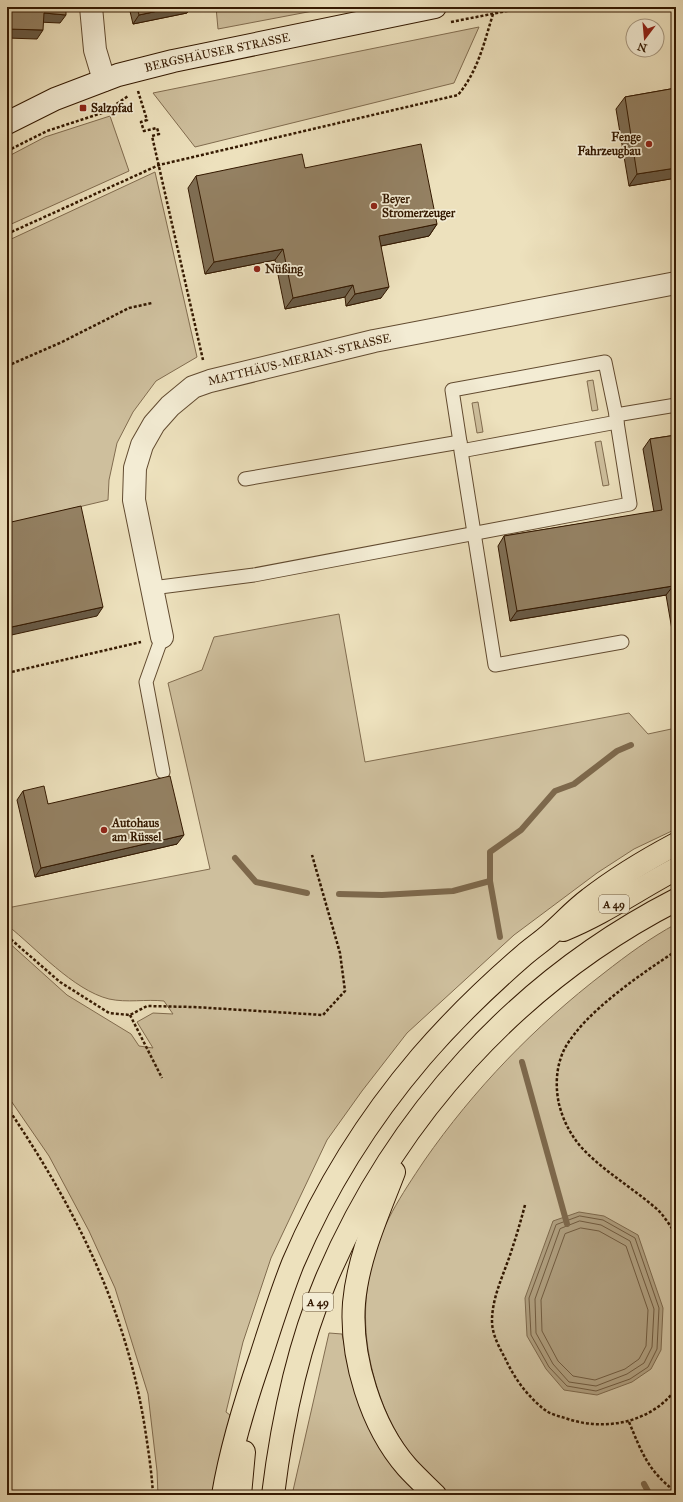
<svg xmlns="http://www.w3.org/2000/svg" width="683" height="1502" font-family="'IM FELL Great Primer',serif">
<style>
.green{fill:#cebf9d;stroke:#816c4f}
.water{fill:#ae9d7d;stroke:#7d684b}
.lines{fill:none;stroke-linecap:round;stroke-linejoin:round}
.shore{stroke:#715b3f;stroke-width:1}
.stream{stroke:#7d684b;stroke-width:6}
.lane-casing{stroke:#624b30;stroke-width:15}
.street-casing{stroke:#624b30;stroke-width:24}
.secondary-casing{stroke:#341901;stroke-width:24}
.highway-casing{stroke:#341901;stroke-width:24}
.path{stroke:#341901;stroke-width:2.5;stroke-dasharray:3 2;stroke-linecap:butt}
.lane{stroke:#f3ecd4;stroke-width:13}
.street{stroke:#f3ecd4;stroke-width:22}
.secondary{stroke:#f3ecd4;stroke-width:22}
.highway{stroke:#ede1bd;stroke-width:22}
.wall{fill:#7f6f55;stroke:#341901}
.shaded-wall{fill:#685a45;stroke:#341901}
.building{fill:#948163;stroke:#341901}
.poi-dot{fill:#8f2418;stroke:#f3ecd4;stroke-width:1.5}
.labels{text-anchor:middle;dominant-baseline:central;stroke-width:3.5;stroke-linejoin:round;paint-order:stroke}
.shield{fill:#f3ecd4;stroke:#6d5840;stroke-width:1}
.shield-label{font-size:11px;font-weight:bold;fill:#341901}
.street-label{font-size:12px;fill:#341901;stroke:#f3ecd4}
.poi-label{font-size:12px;font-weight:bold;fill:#341901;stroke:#f3ecd4;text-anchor:start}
</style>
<rect width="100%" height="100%" fill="#ede1bd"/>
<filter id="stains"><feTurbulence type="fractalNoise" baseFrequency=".005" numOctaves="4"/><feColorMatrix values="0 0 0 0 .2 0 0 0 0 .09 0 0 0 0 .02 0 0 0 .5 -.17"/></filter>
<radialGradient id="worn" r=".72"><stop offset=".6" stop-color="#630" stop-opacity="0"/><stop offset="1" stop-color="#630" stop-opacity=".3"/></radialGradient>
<g class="green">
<polygon points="216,7 334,7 218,29"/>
<polygon points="479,27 454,83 195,147 153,93"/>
<polygon points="110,116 129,171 7,226 7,157 45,137"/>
<polygon points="155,172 197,357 156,381 133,412 117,443 109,480 108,500 7,524 7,241"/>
<polygon points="593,380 598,410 592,411 587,381"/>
<polygon points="478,402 483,432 477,433 472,403"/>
<polygon points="601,441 609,485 603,486 595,442"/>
<path d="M 339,614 L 365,762 L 629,713 L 648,734 L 676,728 L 676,829 L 634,849 L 597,873 L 514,935 L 407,1033 L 362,1091 L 327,1140 L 271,1258 L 243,1342 L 226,1412 L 230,1415 L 217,1495 L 158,1495 L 157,1471 L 148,1394 L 115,1288 L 89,1231 L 49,1156 L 7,1095 L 7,941 L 67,995 L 131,1034 L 139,1046 L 153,1048 L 137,1022 L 153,1013 L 173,1014 L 164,1001 C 146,999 127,1003 109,999 C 73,990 36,948 7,925 L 7,908 L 210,869 L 168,683 L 202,670 L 214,637 Z"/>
<path d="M 676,924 L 676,1495 L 450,1495 C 418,1470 393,1434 380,1396 C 365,1354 361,1311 371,1267 C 379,1228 402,1194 424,1161 C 474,1089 535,1026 604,973 C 627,955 650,938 676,924 Z"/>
<polygon points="329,1333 342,1334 353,1386 362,1410 423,1495 292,1495"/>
</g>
<polygon class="water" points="579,1212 604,1216 638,1235 663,1308 661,1350 651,1369 632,1382 597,1395 564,1390 546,1369 527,1336 525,1298 553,1221"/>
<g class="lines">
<g class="shore">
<polygon points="580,1216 603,1220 635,1238 659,1308 657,1349 648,1367 630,1379 596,1391 567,1386 549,1367 531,1335 529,1298 556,1225"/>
<polygon points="580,1221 601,1225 630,1241 654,1309 652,1347 644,1363 627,1374 596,1386 569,1382 553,1364 536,1333 535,1299 560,1229"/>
<polygon points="581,1228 599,1231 626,1246 648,1310 646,1346 639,1359 625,1369 595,1380 573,1376 558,1361 542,1331 541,1300 565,1234"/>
</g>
<g class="stream">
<polyline points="235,858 256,882 307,893"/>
<polyline points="339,894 382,895 453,891 490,881"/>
<polyline points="500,937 490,881 490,852 521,830 555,791 574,784 617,751 631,745"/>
<polyline points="522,1062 567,1224"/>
<polyline points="644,1484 650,1495"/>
</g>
<defs>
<g id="lane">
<polyline points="460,442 452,390 605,362 616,415"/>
<polyline points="245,479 460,442 461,449"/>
<polyline points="152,588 254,575 630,504 617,422"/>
<polyline points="162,637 146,682 163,772"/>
<polyline points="622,642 495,665 461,451 617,422 616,415 676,405"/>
</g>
<g id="street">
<polyline points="91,7 95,50 104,80"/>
<path id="s1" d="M 162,637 L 134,500 L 135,468 L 142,445 L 154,424 L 170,406 L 193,387 L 210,381 L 374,341 L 676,283"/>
</g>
<g id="secondary">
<path id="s2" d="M 7,123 L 55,99 L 118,75 L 173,61 L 435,7"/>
</g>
<g id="highway">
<path d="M 563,930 C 603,914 638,889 676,869"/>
<path d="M 394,1172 C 378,1214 358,1257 354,1303 C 350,1357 371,1426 407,1467 C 416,1477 426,1486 435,1495"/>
<path d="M 223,1495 C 231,1447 245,1402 261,1356 C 271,1325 281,1293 293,1263 C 325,1188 369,1118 421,1057 C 452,1021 487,987 524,955 C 532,948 541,942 549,935 C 563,923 574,910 589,899 C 616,878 646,860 676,844"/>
<polyline points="240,1495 244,1452"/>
<path d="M 273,1495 C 282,1422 297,1348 326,1280 C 395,1117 518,981 676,900"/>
</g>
</defs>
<use href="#lane" class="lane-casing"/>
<use href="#street" class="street-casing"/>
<use href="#secondary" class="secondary-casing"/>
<use href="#highway" class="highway-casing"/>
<g class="path">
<polyline points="451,22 527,7"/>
<polyline points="138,91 147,120 141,122 144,131 157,128 159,134 152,136 203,360"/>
<polyline points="7,151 47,131 105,112 128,96"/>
<path d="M 7,234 L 159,165 L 458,95 C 478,71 484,43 493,14"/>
<polyline points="7,366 62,342 129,308 152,303"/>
<polyline points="7,673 141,642"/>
<polyline points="7,936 60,982 109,1013 130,1015 147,1006 194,1007 323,1015 345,991 340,953 312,855"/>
<path d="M 676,951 C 641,974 585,1012 565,1048 C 556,1065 555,1086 559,1104 C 563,1120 570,1134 581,1147 C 603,1171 633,1188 658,1210 C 665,1217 670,1226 676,1234"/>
<polyline points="130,1015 162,1078"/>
<path d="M 7,1107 C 76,1209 128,1312 146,1435 C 149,1455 152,1475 153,1495"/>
<path d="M 525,1205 C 521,1220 517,1234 512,1249 C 505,1272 492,1296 492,1321 C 492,1334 499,1347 505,1358 C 514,1378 528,1397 545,1410 C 550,1414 558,1416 565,1418 C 604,1432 651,1423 676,1389"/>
<path d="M 629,1422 C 642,1453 648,1471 676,1492"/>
</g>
<use href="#lane" class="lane"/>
<use href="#street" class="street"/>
<use href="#secondary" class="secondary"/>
<use href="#highway" class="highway"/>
</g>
<g class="wall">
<polygon points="129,7 191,7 187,13 133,24"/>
<polygon points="676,88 676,178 629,186 616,109 625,97"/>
<polygon points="305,168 437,224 429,236 381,246 381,298 346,306 345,297 285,309 275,260 205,274 188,188 196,176"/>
<polygon points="676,435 676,653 666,595 510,621 498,546 504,536 654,512 643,449 650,439"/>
<polygon points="23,791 48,804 177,844 35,877 17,800"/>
</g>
<g class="shaded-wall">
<polygon points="177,7 191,7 187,13 133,24 139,15"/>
<polygon points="44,13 66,15 60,23 38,22"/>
<polygon points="7,29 43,30 37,39 7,38"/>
<polygon points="676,168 676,178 629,186 637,174"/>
<polygon points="437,224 429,236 371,248 379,236"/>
<polygon points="283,249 275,260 205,274 214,262"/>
<polygon points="353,285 345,297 285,309 293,298"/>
<polygon points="389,287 381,298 346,306 355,294"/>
<polygon points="673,586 666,595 510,621 517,611"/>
<polygon points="103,607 97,616 7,636 7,628"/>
<polygon points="184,835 177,844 35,877 41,868"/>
</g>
<g class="building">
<polygon points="10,7 66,7 66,15 44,13 43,30 7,29 7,8 10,9"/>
<polygon points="137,7 177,7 139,15"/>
<polygon points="676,88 676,168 637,174 625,97"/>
<polygon points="421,144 437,224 379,236 389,287 355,294 353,285 293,298 283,249 214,262 196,176 302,154 305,168"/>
<polygon points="676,435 676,604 673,586 517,611 504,536 662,510 650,439"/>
<polygon points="81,506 103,607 7,628 7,523"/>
<polygon points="170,776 184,835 41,868 23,791 44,786 48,804"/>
</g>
<g class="poi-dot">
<rect x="79" y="104" width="8" height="8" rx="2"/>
<circle cx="649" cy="144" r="4"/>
<circle cx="374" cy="206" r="4"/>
<circle cx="257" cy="269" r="4"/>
<circle cx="104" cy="830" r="4"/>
</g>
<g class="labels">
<g class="shield">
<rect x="599" y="895" width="30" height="18" rx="3"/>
<rect x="303" y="1293" width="30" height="18" rx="3"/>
</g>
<g class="shield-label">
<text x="614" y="904">A 49</text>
<text x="318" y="1302">A 49</text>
</g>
<g class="street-label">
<text stroke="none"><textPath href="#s2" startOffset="223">BERGSHÄUSER STRASSE</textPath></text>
<text stroke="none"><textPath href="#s1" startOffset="384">MATTHÄUS-MERIAN-STRASSE</textPath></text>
</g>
<g class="poi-label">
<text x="91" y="108">Salzpfad</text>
<text x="641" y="137" text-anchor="end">Fenge<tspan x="641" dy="14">Fahrzeugbau</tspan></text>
<text x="382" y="199">Beyer<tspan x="382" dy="14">Stromerzeuger</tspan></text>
<text x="265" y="269">Nüßing</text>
<text x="112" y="823">Autohaus<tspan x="112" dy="14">am Rüssel</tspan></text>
</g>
</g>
<rect width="683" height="1502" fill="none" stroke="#ede1bd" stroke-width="24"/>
<rect x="8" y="8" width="667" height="1486" fill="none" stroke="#341901" stroke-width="2"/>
<rect x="12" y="12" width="659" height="1478" fill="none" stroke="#341901"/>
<g transform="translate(645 38) rotate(196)"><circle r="19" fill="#f3ecd4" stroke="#a79880"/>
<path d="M0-3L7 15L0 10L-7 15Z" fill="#8f2418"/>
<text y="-6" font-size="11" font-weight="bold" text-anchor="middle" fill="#341901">N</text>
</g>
<rect width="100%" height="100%" filter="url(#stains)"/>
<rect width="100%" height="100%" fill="url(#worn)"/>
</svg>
